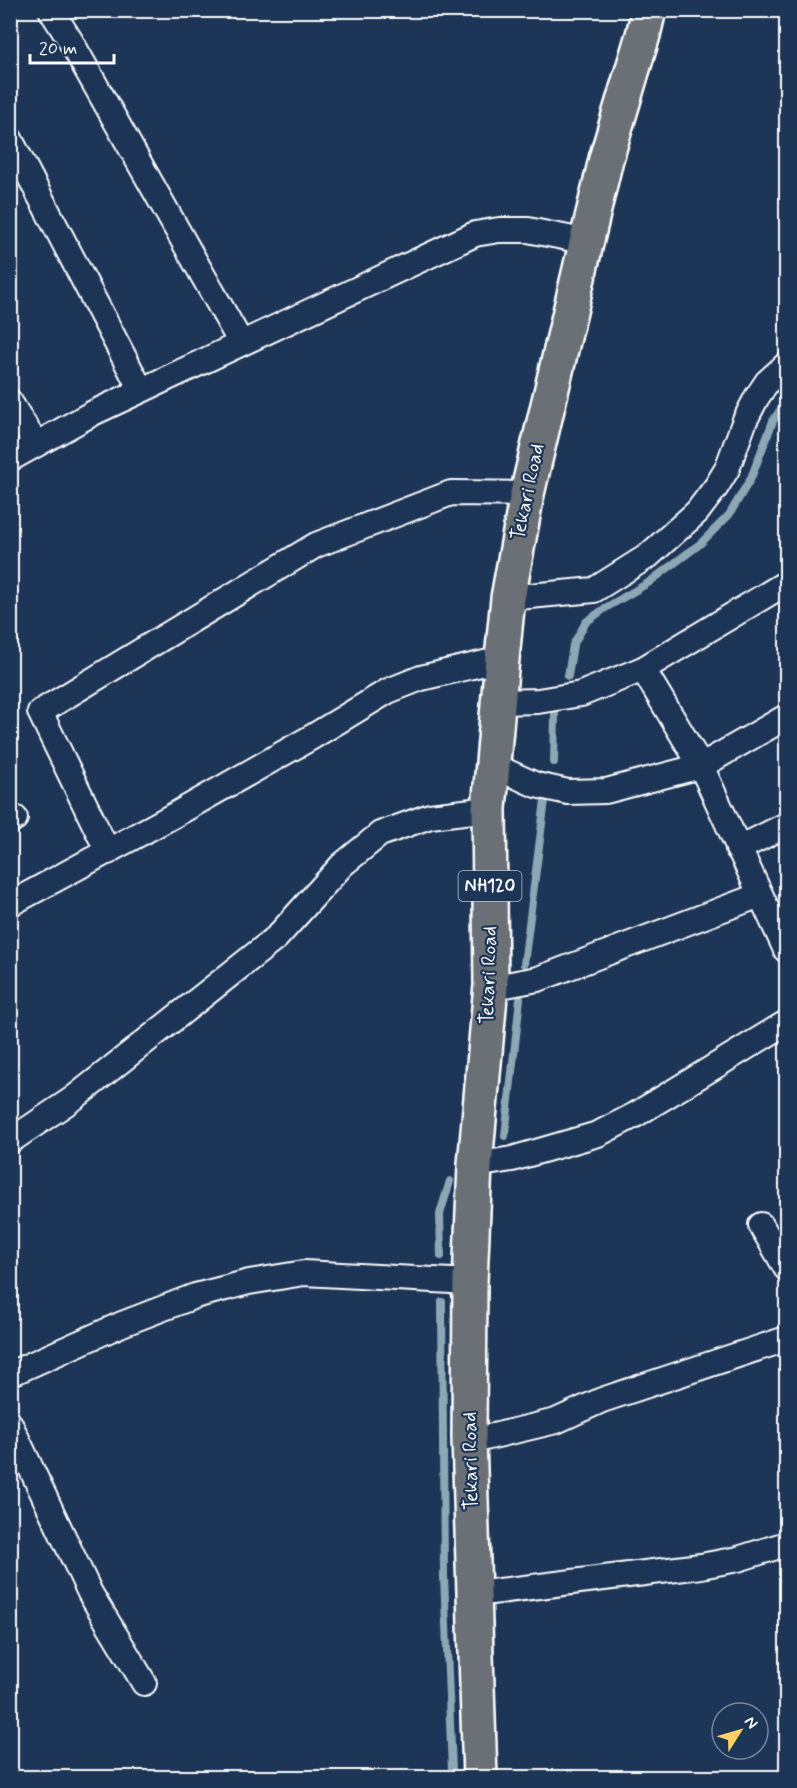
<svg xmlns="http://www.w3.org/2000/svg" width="797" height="1788" font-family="Mynerve,sans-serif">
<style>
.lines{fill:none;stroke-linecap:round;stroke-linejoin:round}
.stream{stroke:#8da7b5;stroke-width:8}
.minor-casing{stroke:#fff;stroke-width:28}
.trunk-casing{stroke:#fff;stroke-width:38}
.minor{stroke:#1d3557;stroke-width:24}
.trunk{stroke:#6a7074;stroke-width:33}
.labels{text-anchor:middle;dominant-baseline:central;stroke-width:4.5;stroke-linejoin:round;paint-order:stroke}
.shield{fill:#1d3557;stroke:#bbc2cd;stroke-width:1.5}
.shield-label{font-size:18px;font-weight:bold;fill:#fff}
.street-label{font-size:20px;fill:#fff;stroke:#1d3557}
</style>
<rect width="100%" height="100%" fill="#1d3557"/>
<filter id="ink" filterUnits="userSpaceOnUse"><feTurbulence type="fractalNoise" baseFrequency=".0167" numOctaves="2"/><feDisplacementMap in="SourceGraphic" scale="12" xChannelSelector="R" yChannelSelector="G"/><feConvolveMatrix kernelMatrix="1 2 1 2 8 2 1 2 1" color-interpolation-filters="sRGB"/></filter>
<g filter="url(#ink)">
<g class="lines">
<g class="stream">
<polyline points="568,676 573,645 586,622 607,607 648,583 700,544 729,515 751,478 773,421 786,401"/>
<polyline points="554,762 555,714"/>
<polyline points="524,964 545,800"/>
<polyline points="505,1136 520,999"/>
<polyline points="441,1256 440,1214 450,1181"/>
<polyline points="442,1302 444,1576 452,1770"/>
</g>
<defs>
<g id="minor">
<polyline points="51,10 70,40 241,343"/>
<polyline points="10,139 141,390"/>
<polyline points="10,402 36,444"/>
<polyline points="10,459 93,413 475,234 499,230 528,230 588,242"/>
<polyline points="508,598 594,590 648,556 697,512 716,487 727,469 745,420 757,397 767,382 786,365"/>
<polyline points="643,669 701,766 786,950"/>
<polyline points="499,702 538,701 581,694 643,669 786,583"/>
<polyline points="494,766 536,785 568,792 606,791 701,766 786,717"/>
<polyline points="10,821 15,818"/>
<polyline points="738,849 786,825"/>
<polyline points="108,852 40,712 316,545 451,493 527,494"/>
<polyline points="10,904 178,813 312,737 388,691 421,678 502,659"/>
<polyline points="491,985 506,985 538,979 760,895"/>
<polyline points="10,1141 74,1098 276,938 342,865 380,834 430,816 489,809"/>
<polyline points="475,1165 512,1159 598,1134 635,1115 786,1023"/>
<polyline points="761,1225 786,1268"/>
<polyline points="10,1374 122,1324 195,1296 249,1282 304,1273 470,1282"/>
<polyline points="10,1424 90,1593 144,1683"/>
<polyline points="469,1438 485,1438 556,1421 602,1400 786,1339"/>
<polyline points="475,1594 701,1566 738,1559 786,1544"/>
</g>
<polyline id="trunk" points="480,1778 469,1438 470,1282 475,1165 491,985 489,809 502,659 508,598 527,494 606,159 643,35 649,10"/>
</defs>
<use href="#minor" class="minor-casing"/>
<use href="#trunk" class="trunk-casing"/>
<use href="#minor" class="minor"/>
<use href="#trunk" class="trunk"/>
</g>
</g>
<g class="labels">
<rect class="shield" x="458.5" y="871" width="63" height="30" rx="4.5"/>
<g class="shield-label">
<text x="490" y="886">NH120</text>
</g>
<g class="street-label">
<text transform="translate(528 492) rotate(-78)">Tekari Road</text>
<text transform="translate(489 975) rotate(-88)">Tekari Road</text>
<text transform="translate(471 1461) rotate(-91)">Tekari Road</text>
</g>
</g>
<rect width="797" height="1788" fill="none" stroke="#1d3557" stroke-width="36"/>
<rect x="18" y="18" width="761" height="1752" fill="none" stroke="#fff" stroke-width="2" filter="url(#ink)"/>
<g transform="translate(740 1731) rotate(53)"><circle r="28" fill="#1d3557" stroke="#77869a" stroke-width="1.5"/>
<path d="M0-4.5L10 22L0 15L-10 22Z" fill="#ffd166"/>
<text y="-9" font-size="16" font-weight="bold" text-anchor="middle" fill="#ffffff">N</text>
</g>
<path d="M30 54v9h84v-9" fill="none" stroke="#ffffff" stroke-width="3"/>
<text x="39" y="54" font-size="18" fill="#ffffff" stroke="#1d3557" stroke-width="4.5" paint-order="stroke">20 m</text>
</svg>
